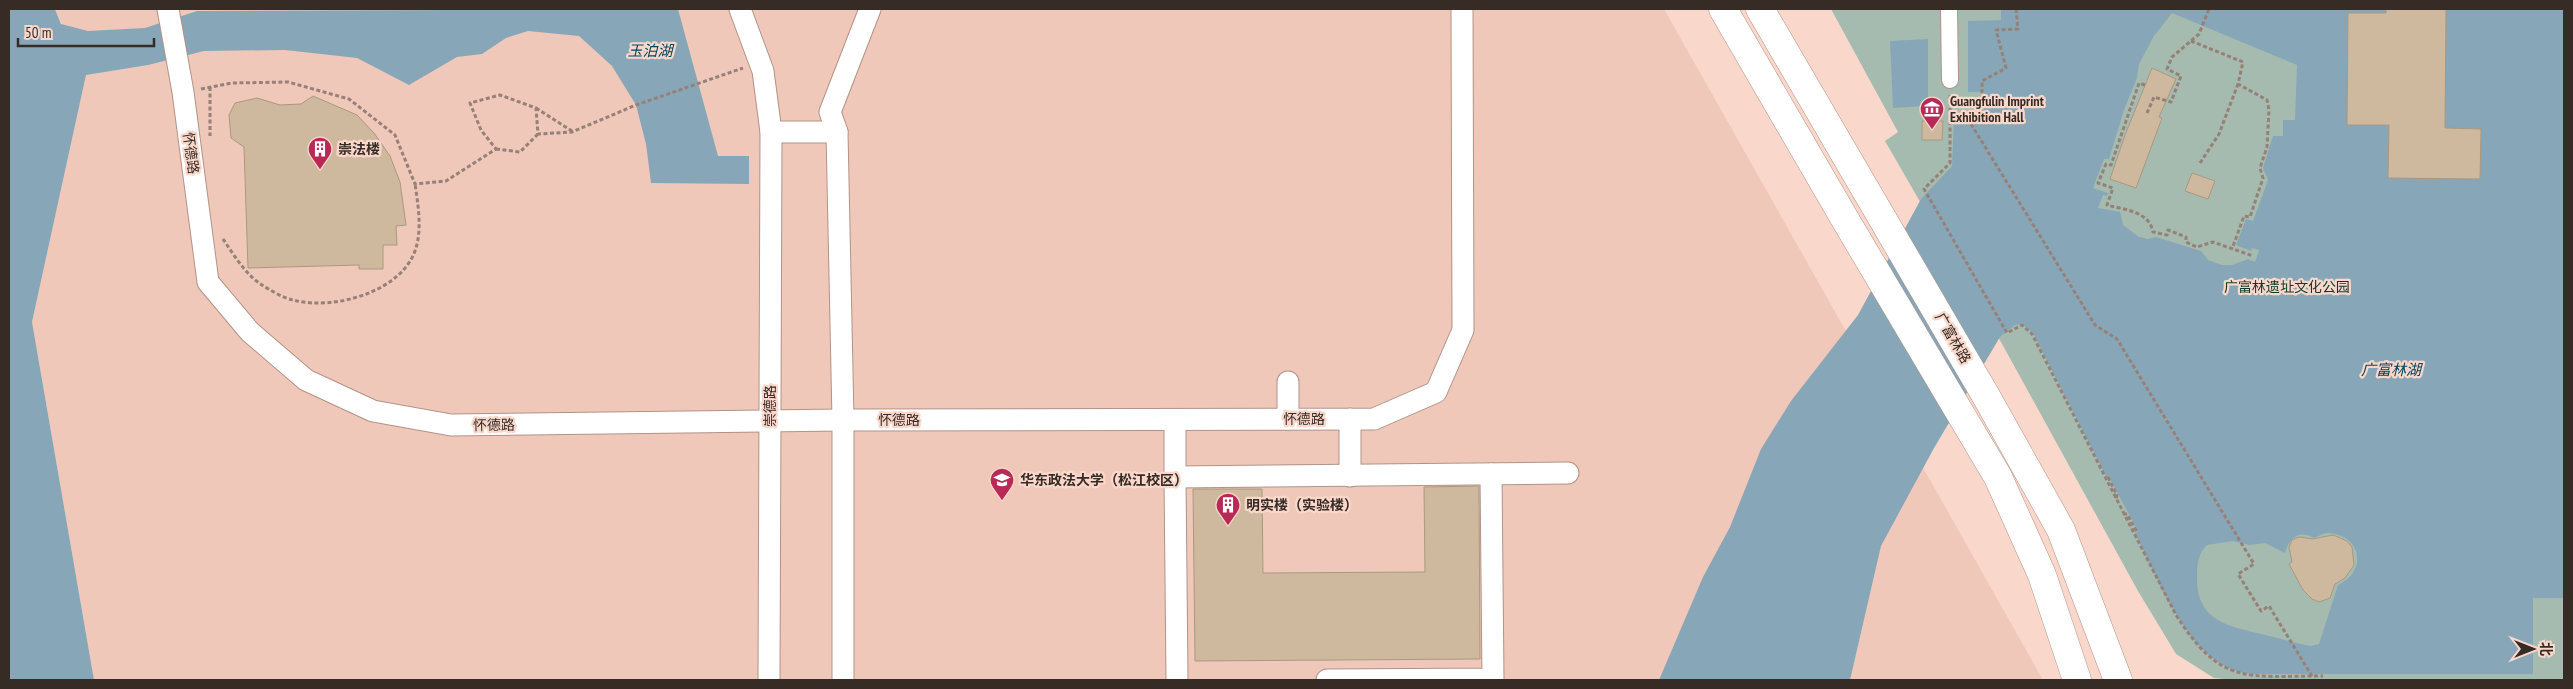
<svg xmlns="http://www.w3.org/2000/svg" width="2573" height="689" font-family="'PT Sans Narrow','Noto Sans SC',sans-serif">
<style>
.built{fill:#efc8b9}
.green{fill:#a5bbaf}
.water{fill:#87a7b8;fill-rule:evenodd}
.building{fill:#ceb99f;stroke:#ab9880}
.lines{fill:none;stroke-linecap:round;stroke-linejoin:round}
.pedestrian-casing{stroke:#b29387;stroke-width:18}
.minor-casing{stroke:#b29387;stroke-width:23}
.secondary-casing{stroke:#b29387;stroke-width:29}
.path{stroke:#968077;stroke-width:3;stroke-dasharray:4 2.5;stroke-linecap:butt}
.pedestrian{stroke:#fff;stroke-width:16}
.minor{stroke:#fff;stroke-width:21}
.secondary{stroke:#fff;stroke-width:28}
.labels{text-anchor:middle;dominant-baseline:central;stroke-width:4.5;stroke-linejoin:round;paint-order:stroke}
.poi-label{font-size:14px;font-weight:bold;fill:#372b26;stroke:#f9d8cb;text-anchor:start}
.street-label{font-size:14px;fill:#372b26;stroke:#f9d8cb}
.park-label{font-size:14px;fill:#0d3927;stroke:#f9d8cb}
.water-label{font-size:15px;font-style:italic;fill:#01445e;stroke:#f9d8cb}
</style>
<rect width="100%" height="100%" fill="#f9d8cb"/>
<polygon class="built" points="55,9 1664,9 2043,680 94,680 32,322 86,75"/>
<polygon class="green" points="1831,9 2564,9 2564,680 2234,680 2214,678 2176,654 2138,591 2001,342 1885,141 1898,132"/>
<g class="water">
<polygon points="9,9 55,9 61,24 88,31 145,28 197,11 678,9 718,156 749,156 749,184 651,183 646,144 636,105 612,66 579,36 528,31 506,38 482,54 457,57 409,85 357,58 285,50 204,51 148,65 86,75 32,322 94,680 9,680"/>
<path d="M 2001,9 L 2564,9 L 2564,598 L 2533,598 L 2533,674 L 2253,674 C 2191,671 2159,580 2135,533 L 2138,531 L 2109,477 L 2107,478 L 2033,333 L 2022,324 L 2015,325 L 2000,337 L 1934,448 L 1881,546 L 1850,680 L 1659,680 L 1703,577 L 1730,527 L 1761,449 L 1791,401 L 1858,315 L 1921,199 L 1952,166 L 1954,118 L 1984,118 L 1984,92 L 1968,92 L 1968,21 L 2001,20 ZM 2172,13 L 2297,65 L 2295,120 L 2283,120 L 2283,136 L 2273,136 L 2263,168 L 2268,180 L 2253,221 L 2246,219 L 2236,245 L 2251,251 L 2252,248 L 2259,250 L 2255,262 L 2248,259 L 2232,265 L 2222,265 L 2208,260 L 2201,251 L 2156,237 L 2148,239 L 2139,237 L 2123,225 L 2120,212 L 2098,208 L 2103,195 L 2107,196 L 2108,193 L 2093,188 L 2104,159 L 2109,159 L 2124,110 L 2137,78 L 2139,64 L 2154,36 ZM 2325,533 C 2361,532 2369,571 2338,585 L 2319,644 L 2310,646 C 2293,642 2277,638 2261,634 C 2227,626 2196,620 2197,577 C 2197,565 2198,553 2207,545 L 2233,541 L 2249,545 L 2265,543 L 2285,553 C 2289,538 2299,529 2314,538 Z"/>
<polygon points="1928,39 1928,101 1925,101 1925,106 1893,108 1890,41"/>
</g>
<g class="building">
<polygon points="2386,9 2446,9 2445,128 2481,129 2480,179 2388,178 2389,125 2347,125 2348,13 2386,13"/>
<polygon points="2152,68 2176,79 2159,117 2162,118 2136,188 2110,179 2125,135"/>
<polygon points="313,96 357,115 374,133 390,156 400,182 406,225 396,226 397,245 383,245 383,269 359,269 359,265 248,268 244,147 231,138 229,115 235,103 257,98 280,105 301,104"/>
<polygon points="1922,121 1943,121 1942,140 1922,140"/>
<polygon points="2192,173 2215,181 2208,199 2185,191"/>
<polygon points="1479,486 1480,659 1195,661 1193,489 1262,489 1263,573 1425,572 1424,487"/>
<polygon points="2333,535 2347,541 2352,547 2354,565 2345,578 2335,584 2330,598 2319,602 2312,599 2303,590 2289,564 2292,562 2289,547 2292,540 2299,537 2313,539"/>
</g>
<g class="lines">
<defs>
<polyline id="pedestrian" points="1949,9 1950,80"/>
<g id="minor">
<polyline points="168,9 183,92 208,282 250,332 306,380 373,411 451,425 843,420 1374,419 1436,392 1463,330 1462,9"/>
<polyline points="740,9 763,71 771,132 769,680"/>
<polyline points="771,132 837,132"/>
<polyline points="1288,382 1288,419"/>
<polyline points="1350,419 1350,476"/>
<polyline points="1175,420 1175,477 1568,473"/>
<polyline points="1175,477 1177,680"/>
<polyline points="843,680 843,420 837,132 830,112 870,9"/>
<polyline points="1327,680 1493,679 1491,474"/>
</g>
<g id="secondary">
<polyline points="1723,9 1846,221 1998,477 2042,575 2077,680"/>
<polyline points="1760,9 1986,396 2061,530 2118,680"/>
</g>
</defs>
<use href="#pedestrian" class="pedestrian-casing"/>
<use href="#minor" class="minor-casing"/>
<use href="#secondary" class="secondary-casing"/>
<g class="path">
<polyline points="2016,9 2018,29 1996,30 2006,68 1982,81 1982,107 1966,116 2095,325 2117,339 2254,564 2238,574 2261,611 2269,606 2312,676"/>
<polyline points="2191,41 2243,62 2238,84 2267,100 2269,110 2267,147 2260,168 2263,178 2250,217 2244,216 2232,249"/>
<path d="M 2145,85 L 2139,83 L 2111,165 L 2106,164 L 2098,183 L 2113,188 L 2107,205 C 2125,210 2149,211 2153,232 L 2167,235 L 2168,230 L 2186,237 L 2186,242 L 2197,247 L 2213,242 L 2253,256"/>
<polyline points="210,87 210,136"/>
<polyline points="201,89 232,83 288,82 349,99 395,135 415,184 446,181 496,149 481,130 470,103 500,95 536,108 538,134 572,132 636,105 743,68"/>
<path d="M 1950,95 L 1950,163 L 1924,189 L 2007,333 L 2022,325 L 2032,334 L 2176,615 C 2221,686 2246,676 2323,676"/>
<polyline points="536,108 572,131"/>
<polyline points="2147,113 2154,97 2171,102 2181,76 2167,69 2172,57 2199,34 2209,9"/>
<polyline points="496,149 520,152 538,134"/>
<polyline points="2200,163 2219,134 2238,84"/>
<path d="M 223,239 C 234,255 245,274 262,285 C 270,290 283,298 293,300 C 333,311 403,292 416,248 C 422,228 418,204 415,184"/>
<polyline points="2108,477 2117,495 2116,499"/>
<polyline points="2123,514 2127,514 2137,532"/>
</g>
<use href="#pedestrian" class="pedestrian"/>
<use href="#minor" class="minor"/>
<use href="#secondary" class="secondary"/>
</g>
<defs>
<symbol id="museum-pin" viewBox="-11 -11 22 30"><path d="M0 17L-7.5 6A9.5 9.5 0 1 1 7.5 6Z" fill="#b82956" stroke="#f9d8cb"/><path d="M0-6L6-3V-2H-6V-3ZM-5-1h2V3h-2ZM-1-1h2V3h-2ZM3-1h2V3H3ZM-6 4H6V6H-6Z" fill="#fff"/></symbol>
<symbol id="building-pin" viewBox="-11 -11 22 30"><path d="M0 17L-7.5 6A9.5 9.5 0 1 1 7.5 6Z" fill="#b82956" stroke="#f9d8cb"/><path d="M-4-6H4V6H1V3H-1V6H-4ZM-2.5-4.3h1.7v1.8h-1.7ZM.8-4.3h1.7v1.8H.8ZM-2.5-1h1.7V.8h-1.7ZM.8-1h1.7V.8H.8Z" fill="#fff"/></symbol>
<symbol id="university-pin" viewBox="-11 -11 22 30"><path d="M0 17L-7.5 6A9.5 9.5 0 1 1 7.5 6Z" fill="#b82956" stroke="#f9d8cb"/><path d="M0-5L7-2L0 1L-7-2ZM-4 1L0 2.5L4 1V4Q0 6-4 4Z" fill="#fff"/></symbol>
</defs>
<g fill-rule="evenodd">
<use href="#museum-pin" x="1918" y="95" width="28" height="38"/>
<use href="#building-pin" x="306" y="135" width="28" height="38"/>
<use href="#university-pin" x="988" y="466" width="28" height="38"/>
<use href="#building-pin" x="1214" y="491" width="28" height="38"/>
</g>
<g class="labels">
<g class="poi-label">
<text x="1950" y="101">Guangfulin Imprint<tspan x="1950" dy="16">Exhibition Hall</tspan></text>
<text x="338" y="149">崇法楼</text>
<text x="1020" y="480">华东政法大学（松江校区）</text>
<text x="1246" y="505">明实楼（实验楼）</text>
</g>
<g class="street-label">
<text transform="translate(191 153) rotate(82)">怀德路</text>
<text transform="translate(1953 338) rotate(60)">广富林路</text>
<text transform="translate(770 406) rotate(-90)">崇德路</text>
<text x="1304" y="419">怀德路</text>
<text x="899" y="420">怀德路</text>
<text transform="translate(494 425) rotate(-1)">怀德路</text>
</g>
<g class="park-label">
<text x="2287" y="287">广富林遗址文化公园</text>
</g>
<g class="water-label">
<text x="650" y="50">玉泊湖</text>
<text x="2391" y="369">广富林湖</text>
</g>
</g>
<rect width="2573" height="689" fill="none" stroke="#372b26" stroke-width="20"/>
<g transform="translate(2533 649) rotate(90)" stroke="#f9d8cb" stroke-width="4" paint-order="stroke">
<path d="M0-4L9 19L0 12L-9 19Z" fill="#372b26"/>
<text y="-8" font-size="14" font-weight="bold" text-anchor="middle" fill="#372b26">北</text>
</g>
<path d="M18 38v8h136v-8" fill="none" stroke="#372b26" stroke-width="2.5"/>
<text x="25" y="38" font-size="15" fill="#372b26" stroke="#f9d8cb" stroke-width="4" paint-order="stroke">50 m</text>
</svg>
